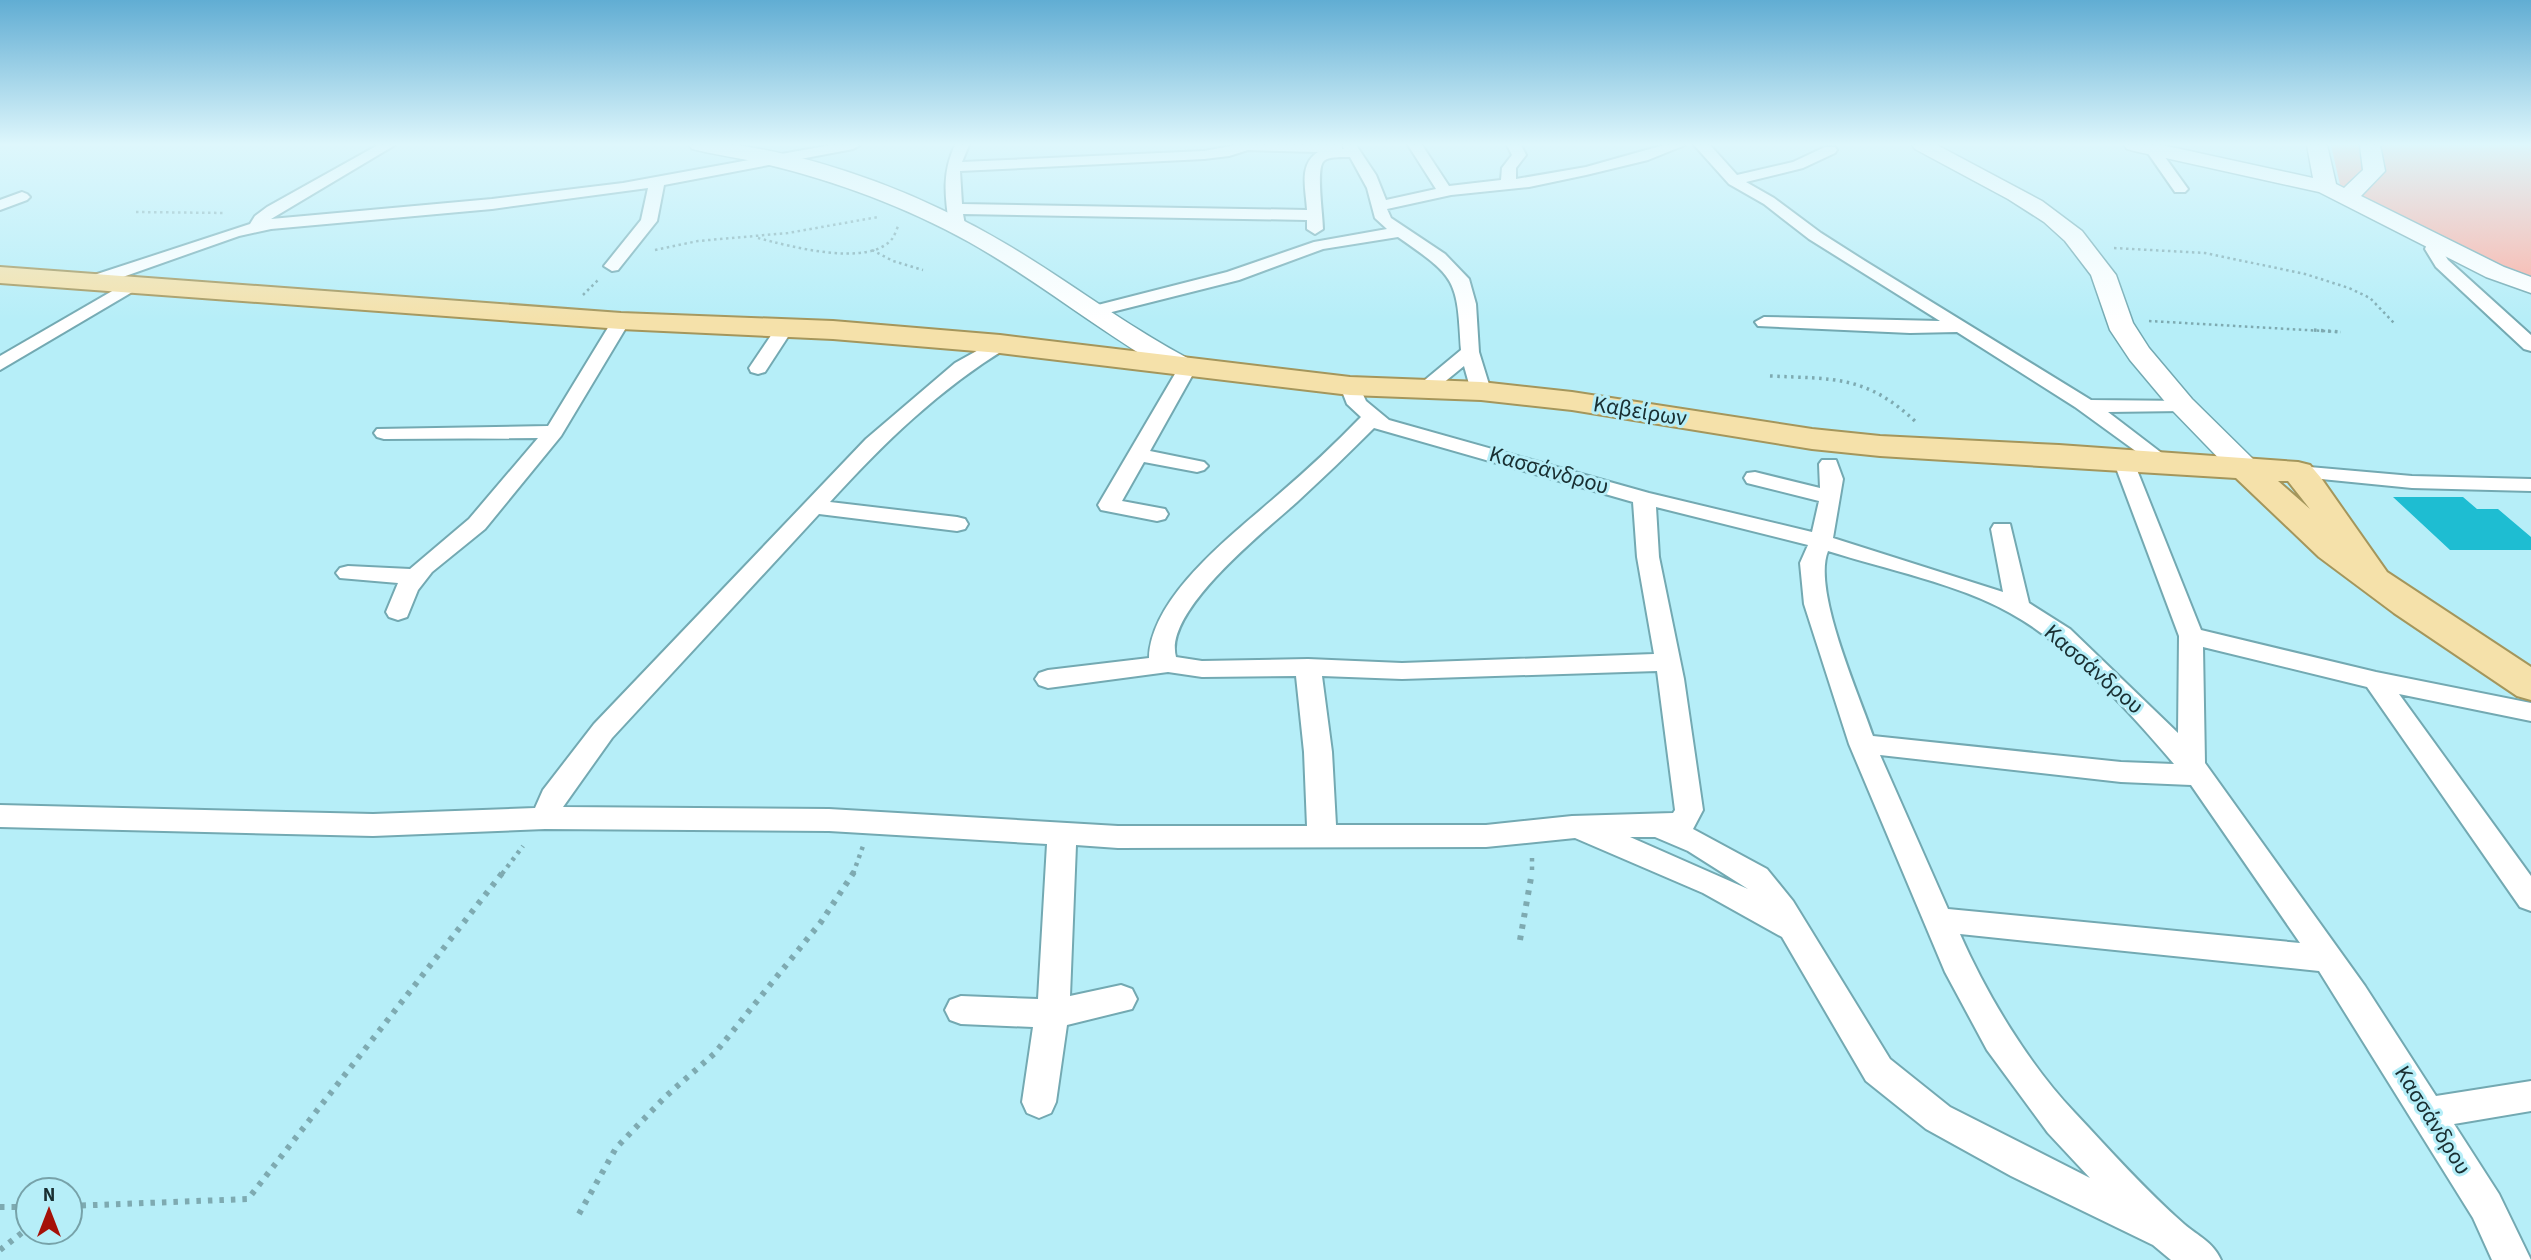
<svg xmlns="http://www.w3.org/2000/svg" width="2531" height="1260" font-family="'Source Sans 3',sans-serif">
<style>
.green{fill:#ffaea2}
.building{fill:#1ebdd2}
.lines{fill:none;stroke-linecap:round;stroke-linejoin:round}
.street-casing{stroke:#73a9b2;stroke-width:4}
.secondary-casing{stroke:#73a9b2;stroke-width:3}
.primary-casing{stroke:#a4965c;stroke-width:4}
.path-far3{stroke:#7eaab1;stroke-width:2.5;stroke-dasharray:2.5 3.5;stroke-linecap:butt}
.path-far2{stroke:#7eaab1;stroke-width:3.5;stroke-dasharray:2.5 4.5;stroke-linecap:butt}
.path-far1{stroke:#7eaab1;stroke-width:4.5;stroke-dasharray:3.5 5;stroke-linecap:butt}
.path{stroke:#7eaab1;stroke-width:6;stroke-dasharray:4.5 7;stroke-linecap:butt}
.street{fill:#fff;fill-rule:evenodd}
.secondary{fill:#fff;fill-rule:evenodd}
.primary{fill:#f5e1aa;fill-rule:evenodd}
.labels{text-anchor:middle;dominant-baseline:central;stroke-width:6;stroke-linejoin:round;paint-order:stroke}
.street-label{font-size:23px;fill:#192f32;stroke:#b6eef8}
</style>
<rect width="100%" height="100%" fill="#b6eef8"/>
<polygon class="green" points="2331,145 2531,145 2531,282 2341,189"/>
<polygon class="building" points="2393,497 2463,497 2477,509 2498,509 2531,537 2531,550 2450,550"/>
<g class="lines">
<defs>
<g id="street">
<polygon points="378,145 395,145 271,219 492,199 623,183 831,145 860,145 853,149 664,185 657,221 618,270 612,271 604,266 641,220 648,188 492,209 271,229 239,236 100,285 94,286 85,281 88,277 250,224 255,216 267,207"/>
<path d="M 955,145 L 969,145 L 962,162 L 1204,151 L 1236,145 L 1342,145 L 1342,149 L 1344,149 L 1342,145 L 1356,145 L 1376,175 L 1386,200 L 1436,189 L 1408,145 L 1422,145 L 1449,186 L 1501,180 L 1502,168 L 1512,155 L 1507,145 L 1521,145 L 1526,155 L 1516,168 L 1516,179 L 1586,167 L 1664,145 L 1685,145 L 1648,160 L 1586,175 L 1529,187 L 1451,195 L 1387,209 L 1391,218 L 1445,254 L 1469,279 L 1476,304 L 1479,352 L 1491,391 L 1481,397 L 1471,391 L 1464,366 L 1431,393 L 1417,393 L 1414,389 L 1461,350 C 1457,279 1457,278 1398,237 L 1323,249 L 1239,280 L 1092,317 L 1083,312 L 1086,308 L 1227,272 L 1314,242 L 1387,229 L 1375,218 L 1367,188 L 1350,157 C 1343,157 1327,156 1323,162 C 1316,171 1323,215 1323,229 L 1315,234 L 1307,229 L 1307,220 L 963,214 L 965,225 L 957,230 L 949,225 C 945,195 942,173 955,145 ZM 1248,150 L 1318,152 C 1298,165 1306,189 1307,210 L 962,204 L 960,171 L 1204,159 L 1229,156 Z"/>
<polygon points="1694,145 1710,145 1737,175 1793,162 1825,147 1835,147 1837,150 1835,153 1803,168 1746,182 1774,198 1821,233 1865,261 2091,400 2190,401 2193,405 2190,409 2183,411 2108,412 2176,464 2173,468 2159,468 2075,407 1957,332 1910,333 1758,326 1755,322 1764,317 1940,321 1809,239 1764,204 1729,184"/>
<polygon points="2153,145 2157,146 2188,189 2185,192 2175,192 2145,149"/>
<polygon points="22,192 27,194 30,197 27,200 0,210 0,200"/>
<polygon points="2435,237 2443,242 2441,249 2448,260 2531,335 2531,351 2524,349 2436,267 2425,249 2429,239"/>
<polygon points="133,279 142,284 139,288 0,370 0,356"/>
<polygon points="621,316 630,321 561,436 485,529 432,572 418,590 407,617 398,620 389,617 386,612 398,583 340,578 336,573 340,568 348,566 410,569 469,519 538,438 384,439 377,437 374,433 377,429 548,426 612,321"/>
<polygon points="784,324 793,329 765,372 758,374 751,372 749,368 778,325"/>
<path d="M 1000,338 L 1009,344 L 1007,348 C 939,389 883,444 830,502 L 957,517 L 965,519 L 968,524 L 965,529 L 957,531 L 819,514 L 612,738 L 563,807 L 829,809 L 1118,826 L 1307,826 L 1304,752 L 1296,676 L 1202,677 L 1168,672 L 1048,688 L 1039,685 L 1035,679 L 1039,673 L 1048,670 L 1149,658 C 1151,595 1235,533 1279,494 C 1307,470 1335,444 1361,417 L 1347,404 L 1340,386 L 1350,380 L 1357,382 L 1366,401 L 1389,420 L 1649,493 L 1812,532 L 1819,501 L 1747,483 L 1744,478 L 1747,473 L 1755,472 L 1820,488 L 1819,464 L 1822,460 L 1836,460 L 1843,479 L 1833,538 L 2003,592 L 1991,529 L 1994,524 L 2010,524 L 2029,603 L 2070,629 L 2178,733 L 2179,636 L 2113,460 L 2116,456 L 2130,456 L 2133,460 L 2201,630 L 2376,672 L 2531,703 L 2531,721 L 2399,694 L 2531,876 L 2531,911 L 2520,907 L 2367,687 L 2203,647 L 2205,763 L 2365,986 L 2436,1096 L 2531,1081 L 2531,1111 L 2454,1124 L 2499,1194 L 2531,1260 L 2492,1260 L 2473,1218 L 2319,971 L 1960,934 C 1987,995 2029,1065 2075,1113 C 2110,1150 2145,1190 2184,1224 C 2198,1236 2213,1242 2221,1260 L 2171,1260 L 2153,1245 L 2011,1176 L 1926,1129 L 1866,1081 L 1782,937 L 1703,893 L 1575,838 L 1486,847 L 1118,848 L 1076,845 L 1070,996 L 1121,985 L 1132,989 L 1137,999 L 1132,1009 L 1067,1025 L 1056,1102 L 1051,1113 L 1039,1118 L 1027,1113 L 1022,1102 L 1033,1027 L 961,1024 L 950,1020 L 945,1010 L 950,1000 L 961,996 L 1038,999 L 1047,844 L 829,831 L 545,829 L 373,836 L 0,827 L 0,805 L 373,814 L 535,808 L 543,790 L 594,724 L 866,439 L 955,363 ZM 1374,428 L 1633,502 L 1637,557 L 1654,654 L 1402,663 L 1308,659 L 1202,661 L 1176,657 C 1163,611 1266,530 1297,502 C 1323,478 1349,453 1374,428 ZM 1656,507 L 1808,545 L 1800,563 L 1804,604 L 1849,744 L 1945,972 L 1987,1050 L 2048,1133 L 2090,1178 L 1950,1107 L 1890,1059 L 1793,901 L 1767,869 L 1693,829 L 1703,810 L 1684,679 L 1659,557 ZM 1828,551 C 1885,569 1959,584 2010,613 C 2070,646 2130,712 2174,764 L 2121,762 L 1873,736 C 1859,694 1812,590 1828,551 ZM 1657,671 L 1675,810 L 1673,813 L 1572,816 L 1486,825 L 1336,825 L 1332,752 L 1322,676 L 1402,679 ZM 1880,755 L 2121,782 L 2191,785 L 2300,943 L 1948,909 ZM 1630,837 L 1655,837 L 1688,851 L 1748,889 Z"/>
<polygon points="1188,361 1197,367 1150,451 1204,462 1208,466 1204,470 1197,472 1144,462 1122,501 1165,509 1168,514 1165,519 1157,521 1101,510 1098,505 1179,367"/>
<polygon points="2298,466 2412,476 2531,479 2531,491 2412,488 2291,476 2287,472 2291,468"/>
</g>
<g id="secondary">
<path d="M 689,145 C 704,145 721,143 737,145 C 830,159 925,196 1006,244 C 1069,281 1126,326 1191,360 L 1195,366 L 1191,372 L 1181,374 L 1171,372 C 1101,333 1039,281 969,242 C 906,207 836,181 765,164 C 741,158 716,155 692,149 Z"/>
<polygon points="1912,145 1937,145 2042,201 2082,231 2116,275 2133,323 2149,348 2192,399 2255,461 2259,467 2255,473 2244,476 2233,473 2172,410 2130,360 2110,330 2091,275 2065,241 2044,222 2008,199 1915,149"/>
<polygon points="2124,145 2162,145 2313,178 2307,145 2327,145 2336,184 2344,188 2363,170 2360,145 2380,145 2385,171 2361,196 2504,267 2531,277 2531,293 2486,277 2319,192 2134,151 2127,149"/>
</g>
<path id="primary" d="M 0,267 L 621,313 L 833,321 L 1000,335 L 1350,377 L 1481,382 L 1572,392 L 1812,429 L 1880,436 L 2059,445 L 2298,462 L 2310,465 L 2321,478 L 2387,572 L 2531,667 L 2531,700 L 2517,696 L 2394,613 L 2319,557 L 2236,478 L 1880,456 L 1812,449 L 1572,410 L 1481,400 L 1350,395 L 1000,353 L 833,339 L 621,329 L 0,283 ZM 2278,481 L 2288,481 L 2310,509 Z"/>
</defs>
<use href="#street" class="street-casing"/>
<use href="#secondary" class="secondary-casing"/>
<use href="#primary" class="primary-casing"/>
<g class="path-far3">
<polyline points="136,212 226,213"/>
<path d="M 758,238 C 789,246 868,268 892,239 C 895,235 897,228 899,224"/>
<polyline points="2114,248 2205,253 2305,274 2349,288 2370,298 2394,323"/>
<polyline points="655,250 698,241 788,233 878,217"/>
<polyline points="872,250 893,261 923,270"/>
<polyline points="583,295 599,279"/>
<polyline points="2149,321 2341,332"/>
</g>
<g class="path-far2">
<polyline points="2314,330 2341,332"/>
<path d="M 1770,376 C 1834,379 1866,375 1916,422"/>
</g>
<g class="path-far1">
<polyline points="1532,858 1532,874"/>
<polyline points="502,874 523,846"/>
<polyline points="853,874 863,846"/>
</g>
<g class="path">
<polyline points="1520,940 1532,872"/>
<polyline points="70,1206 248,1199 503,872"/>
<polyline points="0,1207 28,1207"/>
<polyline points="579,1214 616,1148 666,1096 715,1053 821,922 854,872"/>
<polyline points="0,1250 28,1228"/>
</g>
<use href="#street" class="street"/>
<use href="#secondary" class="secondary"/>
<use href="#primary" class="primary"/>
</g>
<linearGradient id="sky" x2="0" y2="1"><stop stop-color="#61add3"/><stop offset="0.45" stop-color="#def7fc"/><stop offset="1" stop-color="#def7fc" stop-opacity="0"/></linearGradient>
<rect width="2531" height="321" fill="url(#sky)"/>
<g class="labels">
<g class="street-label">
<text transform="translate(1640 411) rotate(9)">Καβείρων</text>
<text transform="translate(1549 470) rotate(16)">Κασσάνδρου</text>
<text transform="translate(2094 669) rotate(41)">Κασσάνδρου</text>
<text transform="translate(2433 1120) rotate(58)">Κασσάνδρου</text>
</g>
</g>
<g transform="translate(49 1211)"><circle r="33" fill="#b6eef8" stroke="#77a2a9" stroke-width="2"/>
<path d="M0-5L12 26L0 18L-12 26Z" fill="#a51008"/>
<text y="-10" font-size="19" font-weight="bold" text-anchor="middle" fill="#192f32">N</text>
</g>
</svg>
